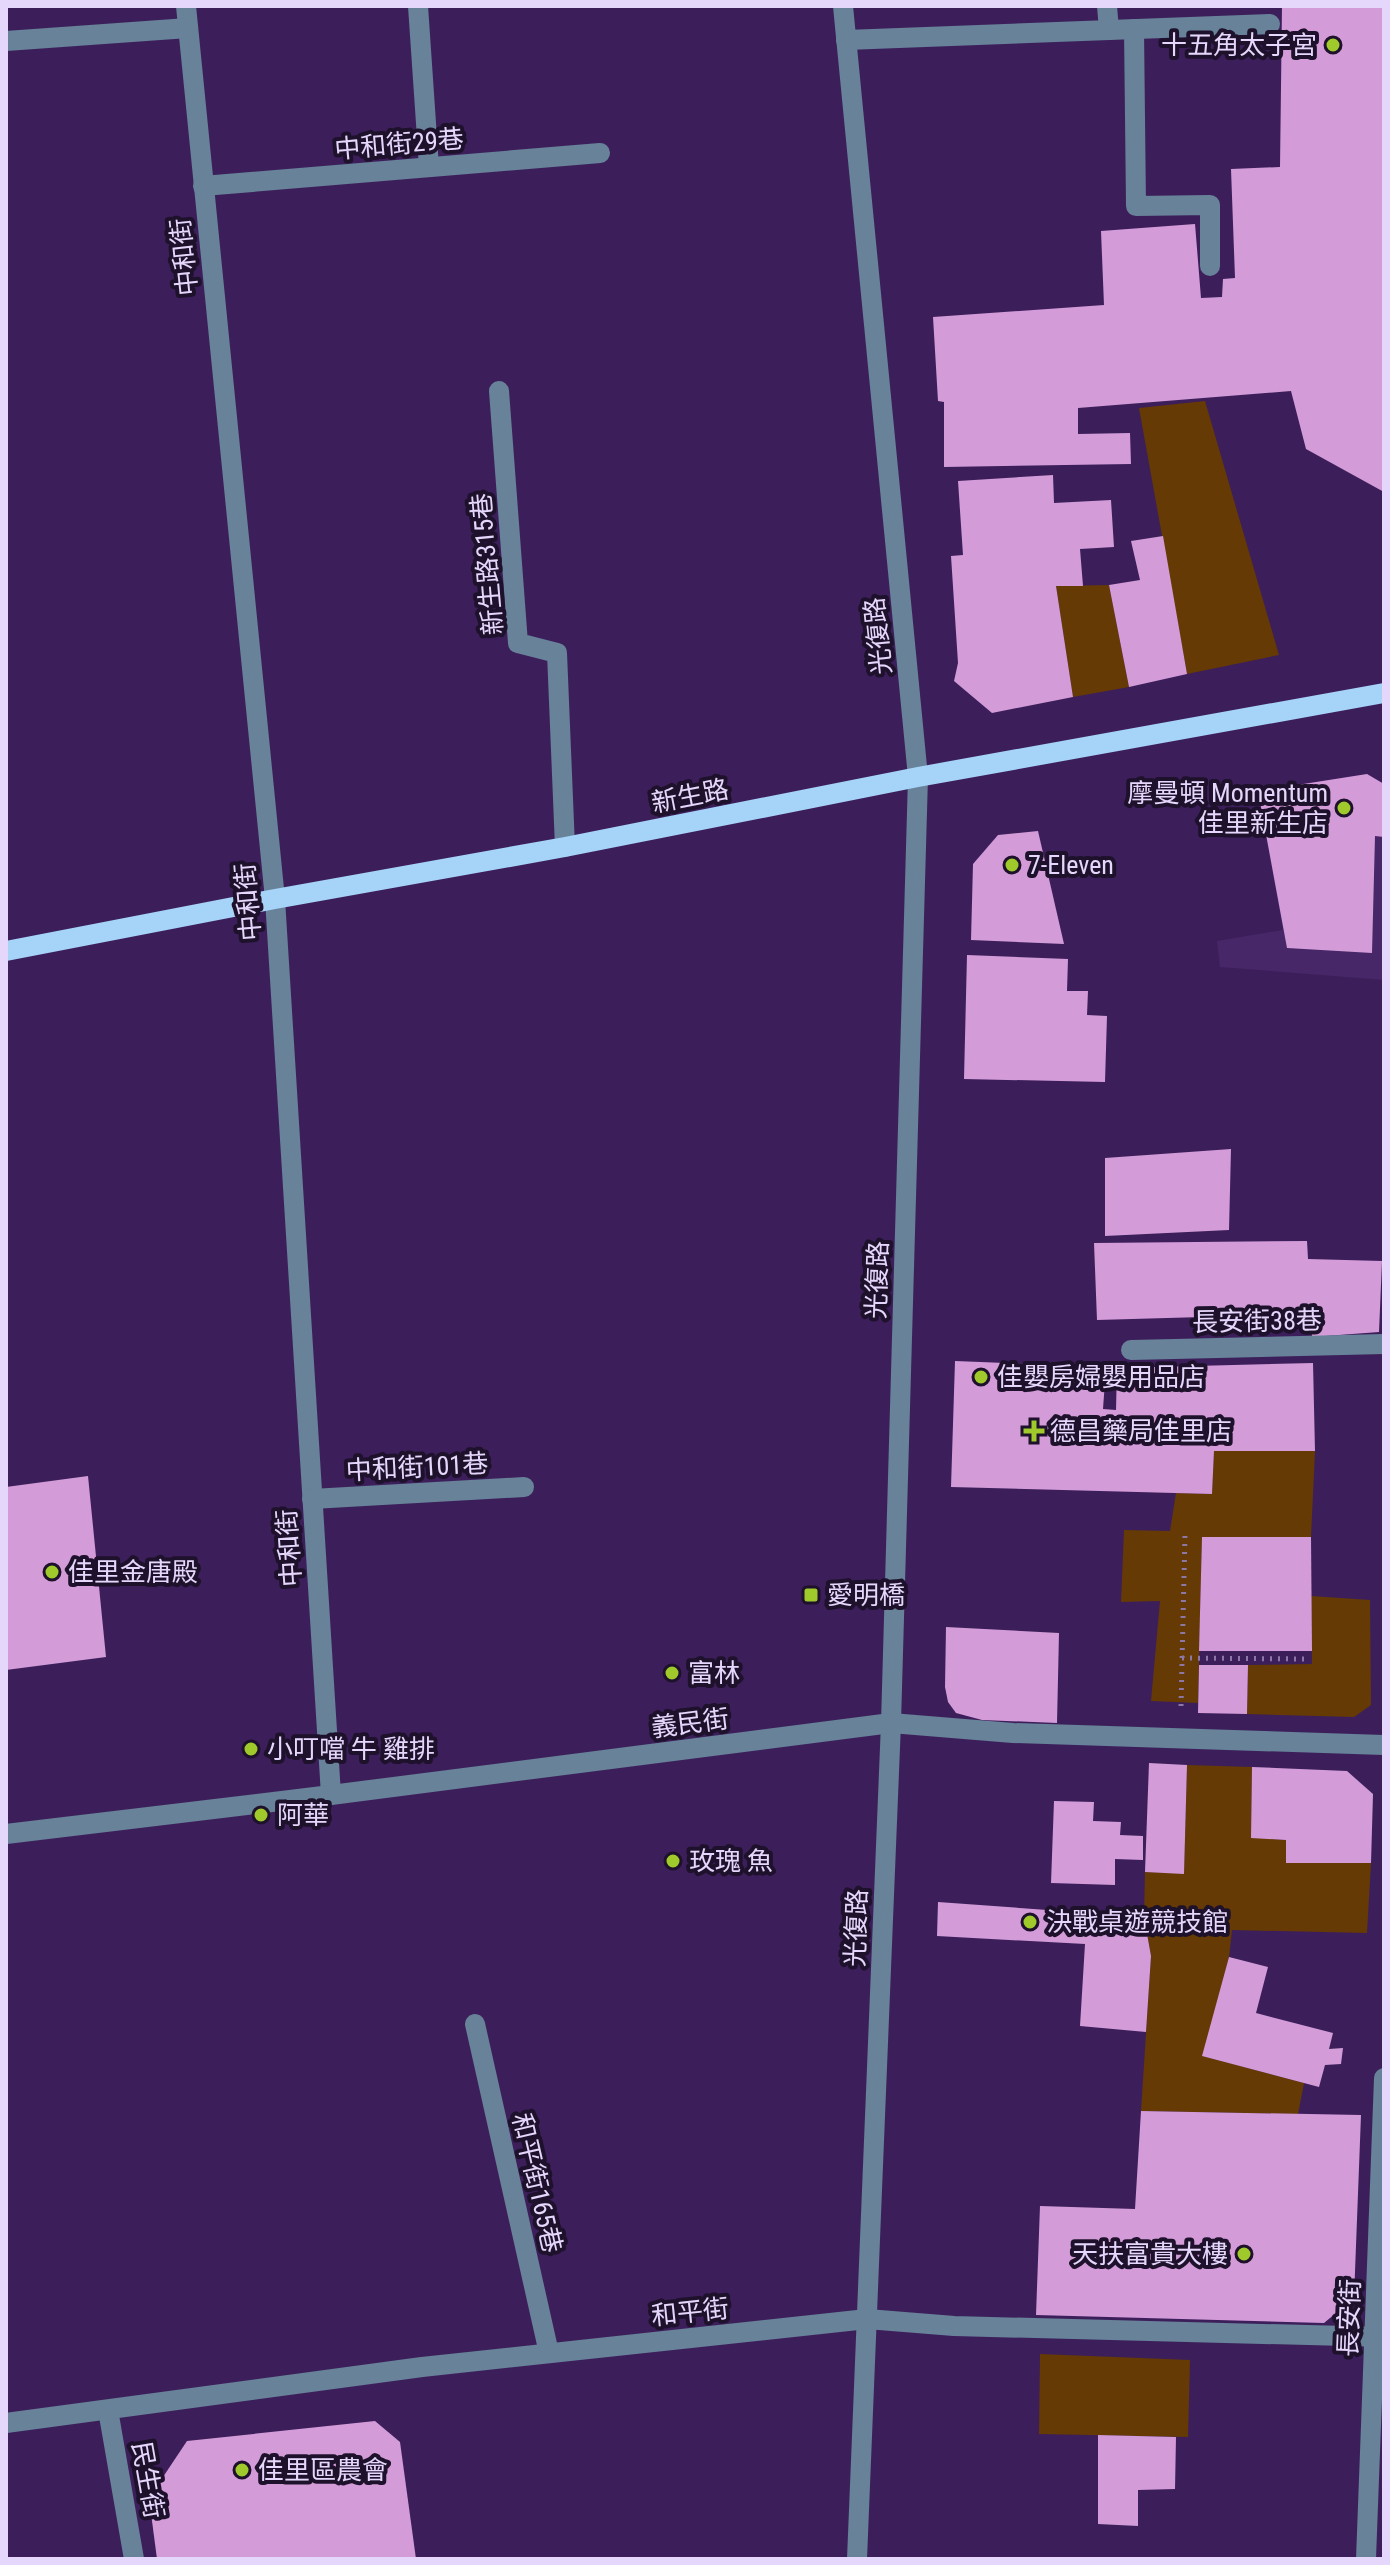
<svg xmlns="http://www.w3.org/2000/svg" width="1390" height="2565" font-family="'Roboto Condensed','Noto Sans TC',sans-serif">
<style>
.built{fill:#472768}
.green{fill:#653a04}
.building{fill:#d39cd8}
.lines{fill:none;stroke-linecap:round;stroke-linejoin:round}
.path{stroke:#8d77a7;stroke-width:5;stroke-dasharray:2 6;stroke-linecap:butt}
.minor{stroke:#678299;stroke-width:20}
.major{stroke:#a6d3f8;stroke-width:20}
.poi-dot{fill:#a0c92b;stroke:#1e112b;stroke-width:3}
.labels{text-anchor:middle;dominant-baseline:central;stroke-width:8;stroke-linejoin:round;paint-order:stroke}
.poi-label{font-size:26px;fill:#e5d6fb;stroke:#1e112b;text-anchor:start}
.street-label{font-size:26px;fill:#e5d6fb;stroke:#1e112b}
</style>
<rect width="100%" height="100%" fill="#3c1f5a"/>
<polygon class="built" points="1367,774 1384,784 1384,980 1220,967 1217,941 1283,930 1258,791"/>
<g class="green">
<polygon points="1205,401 1279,655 1187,674 1139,408"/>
<polygon points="1109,585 1129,687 1073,697 1056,586"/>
<polygon points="1214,1451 1315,1451 1311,1537 1202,1538 1198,1703 1151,1701 1160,1601 1121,1602 1124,1530 1170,1531 1176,1493 1212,1494"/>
<polygon points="1311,1596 1370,1600 1371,1705 1354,1717 1247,1714 1248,1665 1312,1664"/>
<polygon points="1187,1765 1252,1767 1251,1837 1286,1840 1286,1863 1371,1863 1367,1933 1232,1930 1229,1957 1203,2056 1304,2083 1298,2114 1141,2111 1151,1956 1144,1917 1145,1872 1184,1873"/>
<polygon points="1040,2354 1190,2360 1188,2437 1039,2434"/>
</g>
<g class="building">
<polygon points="1282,6 1384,6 1384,492 1306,449 1291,391 1078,408 1078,434 1130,433 1131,464 944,467 944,402 938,401 933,317 1104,305 1101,231 1195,224 1201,298 1222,297 1223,279 1235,278 1231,169 1280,167"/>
<polygon points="1053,475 1054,503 1111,500 1114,547 1080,549 1083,586 1056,586 1073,697 992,713 954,681 958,663 951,556 963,555 958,481"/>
<polygon points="1163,536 1187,674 1129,687 1109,585 1140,580 1131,541"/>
<polygon points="1367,774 1384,784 1384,837 1375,836 1372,953 1287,948 1258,791"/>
<polygon points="1038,831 1064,944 971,940 973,864 998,835"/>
<polygon points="967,955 1068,959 1067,991 1088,991 1087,1015 1107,1016 1105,1082 964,1079"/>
<polygon points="1231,1149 1229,1230 1105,1236 1105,1158"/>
<polygon points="1307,1241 1308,1259 1382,1261 1379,1332 1312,1337 1311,1314 1097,1320 1094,1243"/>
<polygon points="955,1361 1106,1367 1103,1409 1116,1410 1117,1368 1313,1363 1315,1451 1214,1451 1212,1494 951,1487"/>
<polygon points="88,1476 106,1657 6,1670 6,1487"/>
<polygon points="1202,1537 1311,1537 1312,1651 1199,1651"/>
<polygon points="946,1627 1059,1633 1057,1723 982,1720 956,1713 948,1702 945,1687"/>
<polygon points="1199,1665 1248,1665 1247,1714 1198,1713"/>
<polygon points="1149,1763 1187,1765 1184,1874 1145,1872"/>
<polygon points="1252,1767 1347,1771 1373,1794 1371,1863 1286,1863 1286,1840 1251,1838"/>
<polygon points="1054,1801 1094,1802 1093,1821 1121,1822 1120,1835 1143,1836 1143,1860 1115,1859 1115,1885 1051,1883"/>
<polygon points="938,1902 1144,1917 1151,1956 1146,2032 1080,2026 1085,1944 937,1936"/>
<polygon points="1229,1957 1268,1967 1256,2013 1333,2033 1329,2049 1343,2048 1341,2064 1325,2065 1319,2087 1202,2056"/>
<polygon points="1141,2111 1361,2115 1354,2298 1324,2323 1036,2315 1040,2206 1135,2209"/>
<polygon points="375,2421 400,2442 416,2559 157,2559 149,2498 187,2441"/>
<polygon points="1098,2435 1176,2437 1175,2489 1138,2490 1138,2526 1098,2524"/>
</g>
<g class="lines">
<g class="path">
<polyline points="1182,1658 1307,1659"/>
<polyline points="1181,1706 1185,1534"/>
</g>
<g class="minor">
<polyline points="186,6 275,899 331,1795"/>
<polyline points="418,6 429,167"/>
<polyline points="843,6 918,777 891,1723 857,2559"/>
<polyline points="1107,6 1109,30"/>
<polyline points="1134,29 1136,206 1210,205 1210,266"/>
<polyline points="846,40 1270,24"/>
<polyline points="6,41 188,28"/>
<polyline points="203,186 600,153"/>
<polyline points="499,391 518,643 557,653 565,847"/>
<polyline points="1131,1350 1384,1344"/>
<polyline points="312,1499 524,1487"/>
<polyline points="6,1834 331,1795 891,1723 1013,1733 1384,1745"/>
<polyline points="475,2024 549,2353"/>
<polyline points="108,2410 134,2559"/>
<polyline points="6,2423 422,2367 867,2319 954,2326 1384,2337"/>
<polyline points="1366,2559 1384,2078"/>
</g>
<polyline class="major" points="6,951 275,899 565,847 918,777 1384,693"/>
</g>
<g class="poi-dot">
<circle cx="1333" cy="45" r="8"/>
<circle cx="1344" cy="808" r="8"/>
<circle cx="1012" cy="865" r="8"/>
<circle cx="981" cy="1377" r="8"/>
<path d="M1030 1419h8v8h8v8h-8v8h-8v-8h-8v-8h8z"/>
<circle cx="52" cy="1572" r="8"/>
<rect x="803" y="1587" width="16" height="16" rx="4"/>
<circle cx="672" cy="1673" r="8"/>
<circle cx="251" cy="1749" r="8"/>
<circle cx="261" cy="1815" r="8"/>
<circle cx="673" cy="1861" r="8"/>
<circle cx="1030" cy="1922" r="8"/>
<circle cx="1244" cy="2254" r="8"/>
<circle cx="242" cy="2470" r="8"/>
</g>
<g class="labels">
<g class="poi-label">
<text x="1317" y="45" text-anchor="end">十五角太子宮</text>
<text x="1328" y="793" text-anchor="end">摩曼頓 Momentum<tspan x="1328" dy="30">佳里新生店</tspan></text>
<text x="1028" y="865">7-Eleven</text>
<text x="997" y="1377">佳嬰房婦嬰用品店</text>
<text x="1050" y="1431">德昌藥局佳里店</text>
<text x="68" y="1572">佳里金唐殿</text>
<text x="827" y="1595">愛明橋</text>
<text x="688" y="1673">富林</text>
<text x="267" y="1749">小叮噹 牛 雞排</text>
<text x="277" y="1815">阿華</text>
<text x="689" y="1861">玫瑰 魚</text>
<text x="1046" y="1922">決戰桌遊競技館</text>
<text x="1228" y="2254" text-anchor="end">天扶富貴大樓</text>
<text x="258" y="2470">佳里區農會</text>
</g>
<g class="street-label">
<text transform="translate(399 144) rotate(-5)">中和街29巷</text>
<text transform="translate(184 257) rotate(-96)">中和街</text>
<text transform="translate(487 564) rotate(-95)">新生路315巷</text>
<text transform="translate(878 636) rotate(-96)">光復路</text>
<text transform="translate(690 796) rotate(-11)">新生路</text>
<text transform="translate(248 902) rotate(-95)">中和街</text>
<text transform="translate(877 1280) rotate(-88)">光復路</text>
<text transform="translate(1257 1321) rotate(-1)">長安街38巷</text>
<text transform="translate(417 1467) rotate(-3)">中和街101巷</text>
<text transform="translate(289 1548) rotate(-94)">中和街</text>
<text transform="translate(690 1723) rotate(-7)">義民街</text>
<text transform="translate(856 1928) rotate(-88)">光復路</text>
<text transform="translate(537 2183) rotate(77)">和平街165巷</text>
<text transform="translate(690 2312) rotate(-6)">和平街</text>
<text transform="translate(1349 2318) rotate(-88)">長安街</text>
<text transform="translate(148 2480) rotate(80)">民生街</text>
</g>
</g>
<rect width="1390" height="2565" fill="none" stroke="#e5d6fb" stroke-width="16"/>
</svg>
